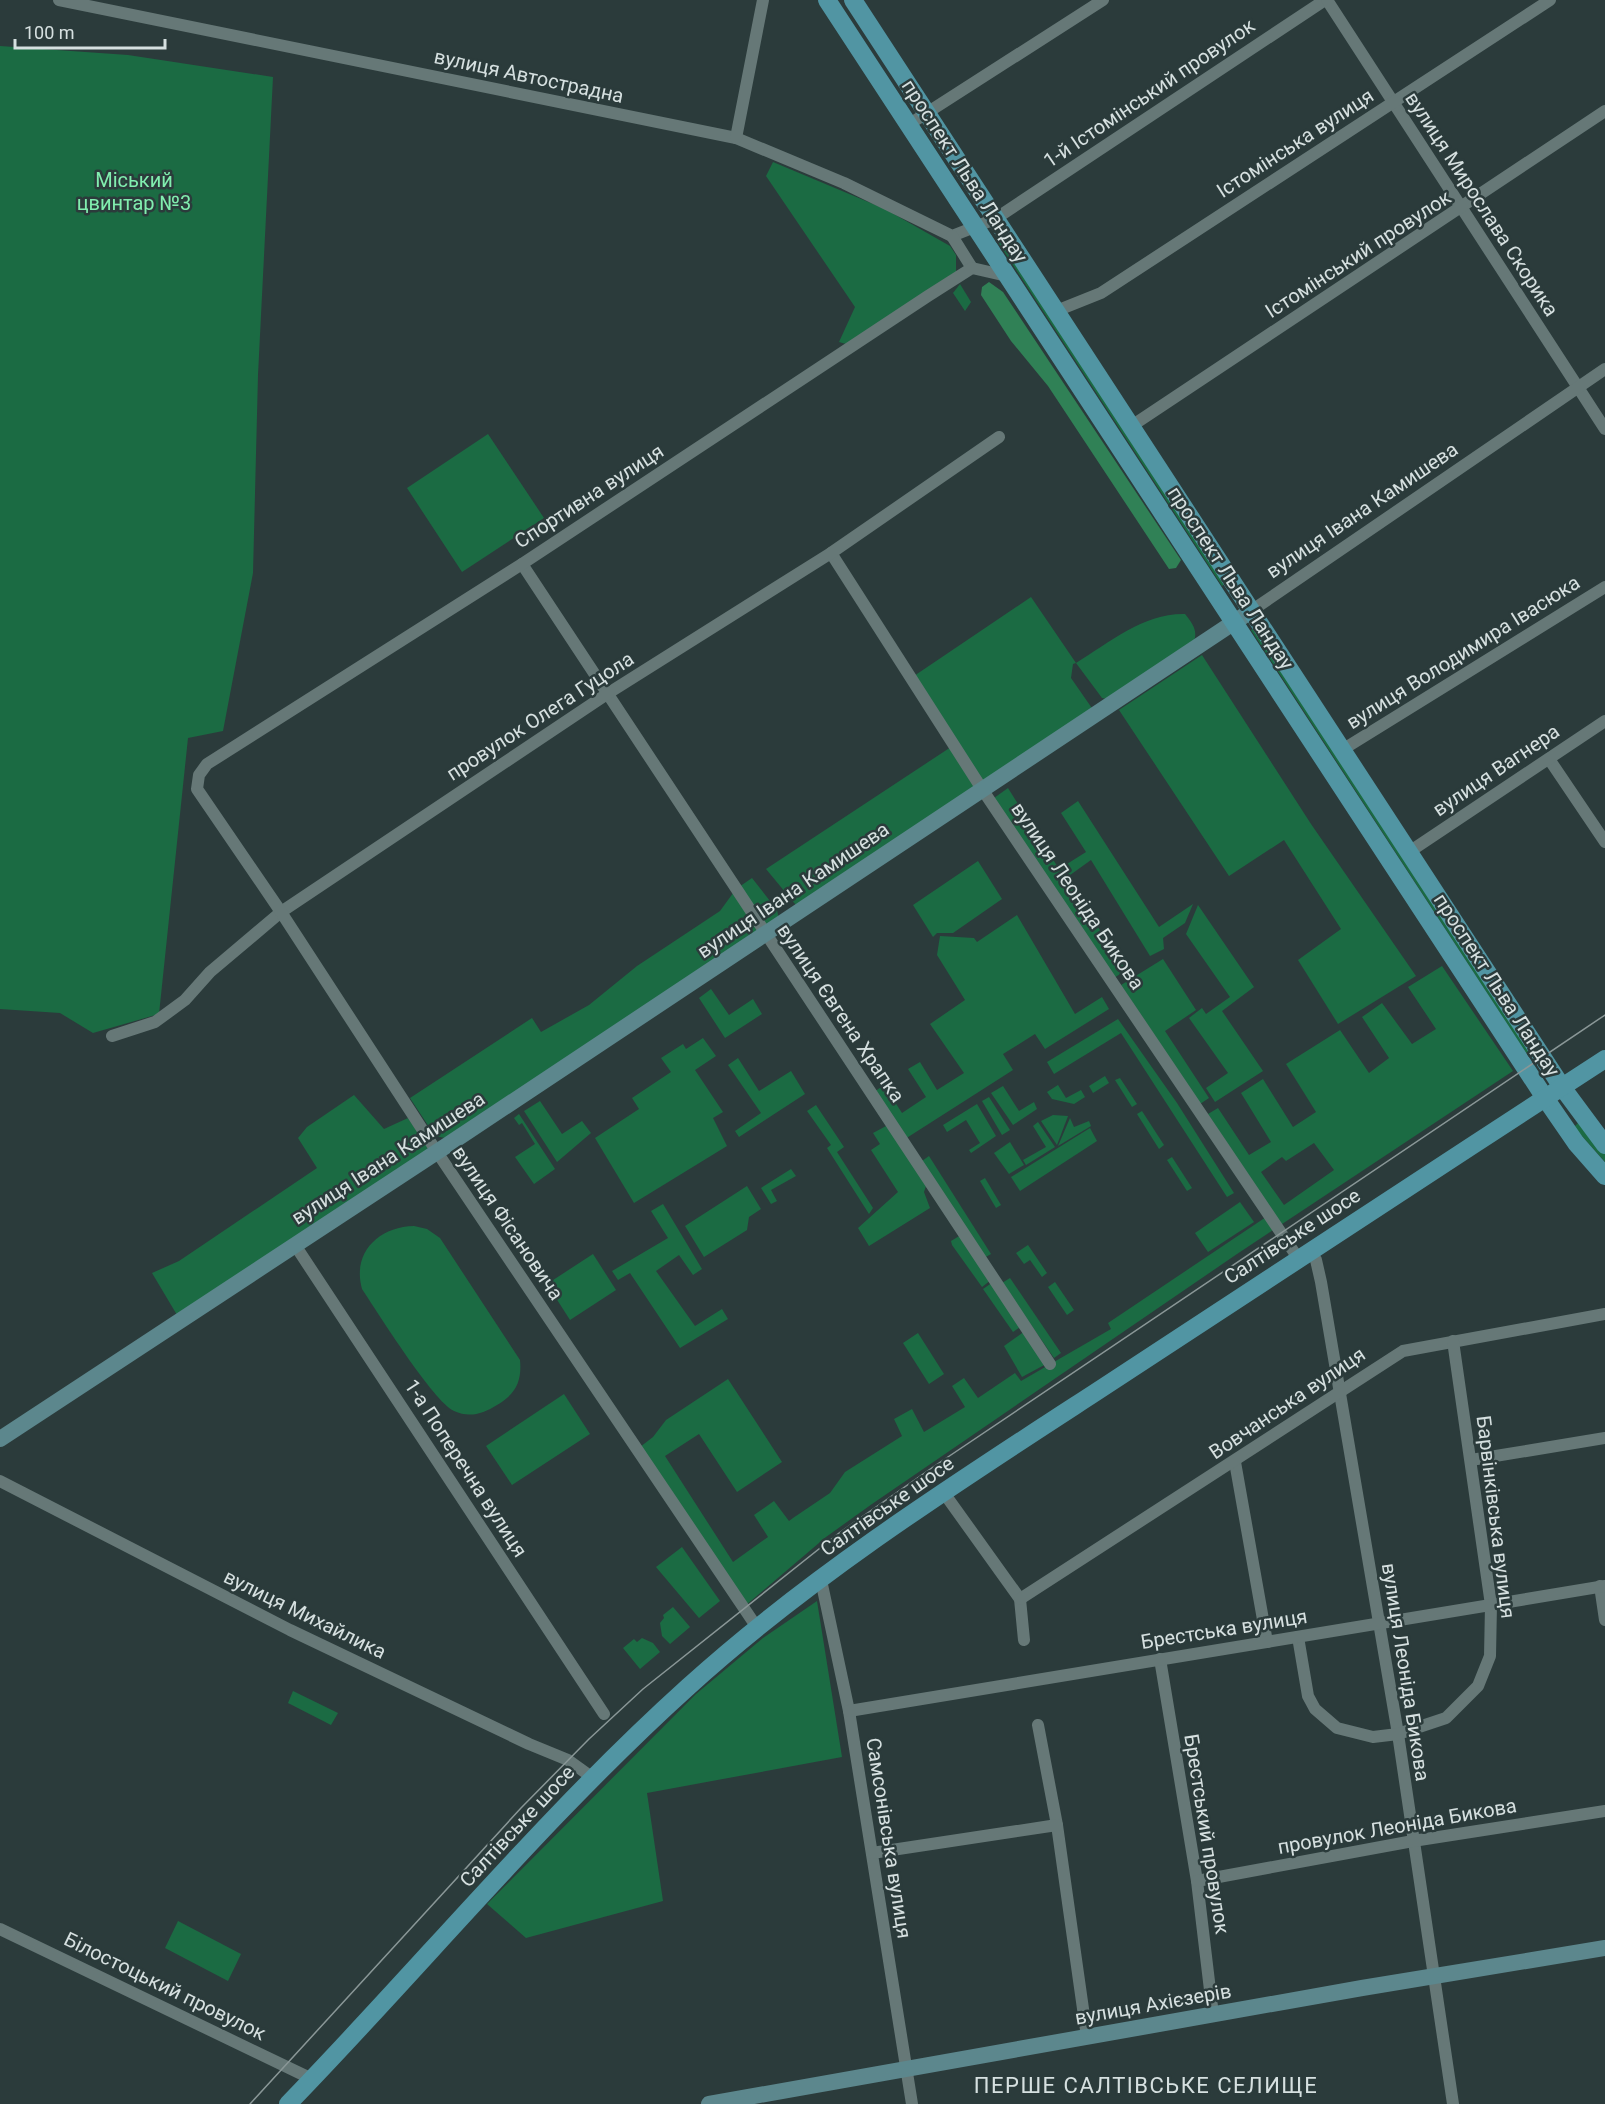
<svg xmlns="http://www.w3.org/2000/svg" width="1605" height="2104" font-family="Roboto,sans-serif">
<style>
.green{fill:#1b6b43;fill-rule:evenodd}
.forest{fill:#308156}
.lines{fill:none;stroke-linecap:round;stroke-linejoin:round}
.street{stroke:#667877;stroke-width:12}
.secondary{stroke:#5c878d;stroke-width:16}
.primary{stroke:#5195a3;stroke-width:18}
.tram{stroke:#8a9797;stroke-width:1.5}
.labels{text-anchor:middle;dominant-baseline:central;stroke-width:5;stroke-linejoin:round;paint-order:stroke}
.street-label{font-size:20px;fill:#d6e0e0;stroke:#2b3b3b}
.park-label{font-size:20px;fill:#81eeaf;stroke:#2b3b3b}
.quarter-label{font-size:22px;letter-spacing:1.5px;fill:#d6e0e0;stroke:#2b3b3b}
</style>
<rect width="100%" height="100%" fill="#2b3b3b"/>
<g class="green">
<polygon points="0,46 128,55 273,77 258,375 253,573 223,731 188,738 159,1014 93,1033 60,1013 0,1009"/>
<polygon points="773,162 885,209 950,246 956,255 956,272 846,344 839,342 855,307 766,176"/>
<polygon points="1000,237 1226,583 1222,586 996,239"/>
<polygon points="960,284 971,302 965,311 953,293"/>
<polygon points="488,434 544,518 462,572 407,488"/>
<path d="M 1031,597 L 1076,663 C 1110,642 1144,613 1185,614 C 1192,623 1198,630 1194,641 L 1107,699 L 1102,698 L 1076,663 L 1073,664 L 1071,678 L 1096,714 L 800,910 L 766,869 L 954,745 L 911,678 Z"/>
<polygon points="1255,628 1531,1050 1526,1053 1251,630"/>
<polygon points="1202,655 1311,824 1416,976 1338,1024 1298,960 1341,929 1284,840 1229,876 1119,710"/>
<polygon points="1008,788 1059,869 1086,852 1061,813 1078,801 1159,927 1193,904 1185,923 1163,938 1164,949 1150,956 1091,860 1066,878 1126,970 1114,978 994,798"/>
<polygon points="978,861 1002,899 953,933 937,933 933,937 913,905"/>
<polygon points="752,878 777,910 780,924 445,1138 435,1136 410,1098 532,1018 541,1032 589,1005 637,966 720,911 736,889"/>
<polygon points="1198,905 1254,987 1222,1011 1263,1071 1215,1102 1206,1088 1228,1073 1189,1018 1202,1008 1206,1014 1230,997 1186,934"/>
<polygon points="1017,915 1075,1014 1102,997 1109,1009 1045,1049 1035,1034 1003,1054 1013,1070 905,1139 874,1092 884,1085 902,1113 926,1097 908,1069 920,1062 937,1090 964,1073 930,1024 965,1000 937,955 940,936 974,938 977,942"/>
<polygon points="1163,959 1196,1010 1165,1031 1209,1098 1200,1104 1121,985"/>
<path d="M 1442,966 L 1513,1071 L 1237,1254 L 872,1504 L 826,1537 L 745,1606 L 640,1447 L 653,1437 L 666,1420 L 728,1379 L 782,1462 L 737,1492 L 699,1434 L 665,1456 L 733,1562 L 768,1537 L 754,1515 L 774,1501 L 789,1521 L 793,1518 L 830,1493 L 845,1472 L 902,1436 L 894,1419 L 912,1409 L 924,1432 L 965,1407 L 952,1386 L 964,1378 L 978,1398 L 1015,1373 L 1021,1381 L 1111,1329 L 1108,1323 L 1272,1213 L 1208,1114 L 1218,1108 L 1249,1155 L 1271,1142 L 1241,1093 L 1263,1079 L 1293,1127 L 1316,1112 L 1286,1064 L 1340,1030 L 1369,1073 L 1389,1058 L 1362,1017 L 1382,1003 L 1412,1044 L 1436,1029 L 1408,987 ZM 1314,1143 L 1334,1170 L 1284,1205 L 1261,1172 L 1282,1157 L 1286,1161 Z"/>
<polygon points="711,989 729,1015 753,999 762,1014 725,1038 699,998"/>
<polygon points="1118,1019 1177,1103 1234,1193 1227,1197 1121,1033 1054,1074 1047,1062"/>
<polygon points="703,1038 716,1056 695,1070 723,1112 713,1118 727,1146 634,1203 595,1138 639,1109 632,1098 671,1072 661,1058 683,1044 686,1049"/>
<polygon points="738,1058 759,1091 791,1071 805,1094 739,1137 735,1131 761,1113 728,1065"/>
<polygon points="1105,1076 1109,1083 1093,1093 1089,1086"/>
<polygon points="1120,1078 1137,1104 1132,1107 1115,1080"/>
<polygon points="1058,1085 1066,1098 1081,1090 1085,1097 1074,1104 1052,1099 1047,1092"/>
<polygon points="1003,1086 1019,1111 1034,1102 1037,1109 1013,1125 991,1093"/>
<polygon points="354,1095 384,1129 408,1118 425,1143 431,1156 180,1320 152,1273 179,1261 317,1168 298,1138 307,1127"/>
<polygon points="989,1097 1010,1130 1002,1135 982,1101"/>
<polygon points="540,1101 562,1134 582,1121 591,1133 557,1162 524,1111"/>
<polygon points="977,1104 996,1136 971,1153 969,1150 980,1143 966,1120 947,1132 943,1125"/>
<polygon points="816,1105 844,1147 837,1152 873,1208 869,1214 827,1148 831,1145 807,1111"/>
<polygon points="1142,1111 1164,1145 1159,1149 1137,1114"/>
<polygon points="519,1114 555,1169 534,1184 515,1157 535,1144 522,1123 519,1125 514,1118"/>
<polygon points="1053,1115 1068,1116 1057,1145 1041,1121"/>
<polygon points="1070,1118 1074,1127 1089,1121 1091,1126 1058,1146"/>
<polygon points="1038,1122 1055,1147 1026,1165 1023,1160 1046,1147 1033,1126"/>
<polygon points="1578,1123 1605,1154 1605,1162 1574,1127"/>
<polygon points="888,1125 926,1186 924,1192 930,1208 869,1246 858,1228 898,1192 871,1150 880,1144 873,1133"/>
<polygon points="1090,1128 1097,1141 1020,1191 1011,1177"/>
<polygon points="1010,1142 1024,1165 1009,1174 994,1153"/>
<polygon points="929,1156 991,1254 984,1258 922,1161"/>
<polygon points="1172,1157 1192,1188 1187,1191 1167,1160"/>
<polygon points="791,1169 796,1176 771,1190 777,1201 771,1204 761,1188"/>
<polygon points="985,1178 1001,1205 996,1208 980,1181"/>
<polygon points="747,1186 761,1209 749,1217 747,1230 704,1257 685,1226"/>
<polygon points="1240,1202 1254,1222 1208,1252 1195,1233"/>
<polygon points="663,1204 702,1269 693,1275 679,1255 656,1271 695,1326 722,1309 728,1319 680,1348 630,1273 618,1280 612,1271 668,1238 651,1211"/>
<path d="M 414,1226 L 427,1229 L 440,1238 L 520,1360 C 522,1381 516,1394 497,1405 C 483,1414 469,1418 454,1411 C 433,1401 378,1313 362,1289 C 352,1253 378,1227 414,1226 Z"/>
<polygon points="961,1235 991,1280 982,1287 952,1245 951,1241"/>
<polygon points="1028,1245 1047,1273 1042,1277 1030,1260 1024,1264 1016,1253"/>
<polygon points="593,1254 616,1290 570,1320 547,1284"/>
<polygon points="1010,1278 1061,1353 1054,1358 1002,1283"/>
<polygon points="993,1282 1023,1325 1013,1332 983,1289"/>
<polygon points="1055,1282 1074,1310 1067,1315 1048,1287"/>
<polygon points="1025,1331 1048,1363 1022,1377 1004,1346"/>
<polygon points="918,1333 944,1374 929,1384 903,1343"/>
<polygon points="564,1394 590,1434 512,1485 486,1446"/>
<polygon points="682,1547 720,1601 699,1618 656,1567"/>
<polygon points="817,1601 842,1757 647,1793 663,1901 526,1938 487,1904 696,1694 763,1638"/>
<polygon points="673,1607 690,1627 670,1644 662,1636 660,1623 664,1618 663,1615"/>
<polygon points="642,1638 653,1643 660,1652 640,1669 623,1648 634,1639 637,1642"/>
<polygon points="293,1691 338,1713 331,1725 288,1703"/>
<polygon points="178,1921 241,1954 228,1981 165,1948"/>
</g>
<polygon class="forest" points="989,282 1003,292 1181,560 1176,568 1169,569 1048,386 1011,341 981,295 982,287"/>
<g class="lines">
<g class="street">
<polyline points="59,0 736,138 844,183 952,236 995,219 1325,0"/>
<polyline points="1327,0 1605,429"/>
<polyline points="908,125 1103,0"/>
<polyline points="736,138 763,0"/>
<polyline points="952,236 972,268"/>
<polyline points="1056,311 1101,293 1550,0"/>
<polyline points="1130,427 1605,111"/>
<polyline points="831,553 982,789 1298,1258"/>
<polyline points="522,564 1050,1364"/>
<polyline points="1251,611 1605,369"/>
<polyline points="1342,750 1605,587"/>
<polyline points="1549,759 1605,842"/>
<polyline points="1409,852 1605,721"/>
<polyline points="112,1036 155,1022 185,1000 210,972 281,912 607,694 831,553 999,437"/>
<polyline points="295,1245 604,1714"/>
<polyline points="1309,1251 1316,1260 1321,1282 1398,1734 1453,2104"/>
<polyline points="1471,1460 1605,1438"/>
<polyline points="1235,1462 1267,1642"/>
<polyline points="0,1481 290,1630 529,1744 568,1760 593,1778"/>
<polyline points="944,1493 1020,1599 1024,1640"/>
<polyline points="821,1580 849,1711 912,2104"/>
<polyline points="1600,1586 1605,1620"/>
<polyline points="1020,1599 1403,1351 1605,1314"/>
<polyline points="758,1629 437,1152 281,912 197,789 199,775 207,764 522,564 928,296 972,268 1007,276"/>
<polyline points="1298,1637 1308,1696 1315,1709 1337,1728 1373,1737 1398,1734 1446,1718 1478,1686 1490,1656 1491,1605 1453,1341"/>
<polyline points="1160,1659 1197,1881 1213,2015"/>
<polyline points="849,1711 1605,1586"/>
<polyline points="1038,1725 1057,1825 1087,2037"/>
<polyline points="872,1853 1057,1825"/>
<polyline points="1197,1881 1413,1841 1605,1811"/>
<polyline points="0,1929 312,2079"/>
</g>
<g class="secondary">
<polyline points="0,1439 449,1144 1251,611"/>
<polyline points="709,2104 1362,1988 1605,1948"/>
</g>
<g class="primary">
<polyline points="827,0 1545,1098 1576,1143 1605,1176"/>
<polyline points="853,0 1562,1087 1605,1145"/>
<path d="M 288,2104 C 422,1966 545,1816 688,1687 C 809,1577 956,1483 1093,1394 C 1264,1282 1434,1170 1605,1059"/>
</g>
<polyline class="tram" points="250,2104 521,1808 589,1739 643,1689 839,1533 936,1465 1605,1015"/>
</g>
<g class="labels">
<g class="street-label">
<text transform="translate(529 76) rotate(12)">вулиця Автострадна</text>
<text transform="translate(1149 93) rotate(-34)">1-й Істомінський провулок</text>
<text transform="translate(1295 143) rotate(-33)">Істомінська вулиця</text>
<text transform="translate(965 171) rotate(57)">проспект Льва Ландау</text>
<text transform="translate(1482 204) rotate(57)">вулиця Мирослава Скорика</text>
<text transform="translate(1358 254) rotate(-33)">Істомінський провулок</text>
<text transform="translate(589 496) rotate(-33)">Спортивна вулиця</text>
<text transform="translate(1362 510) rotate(-34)">вулиця Івана Камишева</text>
<text transform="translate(1231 578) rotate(57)">проспект Льва Ландау</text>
<text transform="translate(1463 652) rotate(-32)">вулиця Володимира Івасюка</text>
<text transform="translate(540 716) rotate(-33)">провулок Олега Гуцола</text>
<text transform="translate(1496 770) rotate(-34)">вулиця Вагнера</text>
<text transform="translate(793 890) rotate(-34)">вулиця Івана Камишева</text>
<text transform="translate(1078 896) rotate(56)">вулиця Леоніда Бикова</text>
<text transform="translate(1497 985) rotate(57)">проспект Льва Ландау</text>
<text transform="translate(841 1013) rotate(56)">вулиця Євгена Храпка</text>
<text transform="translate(388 1158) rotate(-33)">вулиця Івана Камишева</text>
<text transform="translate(508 1223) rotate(56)">вулиця Фісановича</text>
<text transform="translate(1292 1236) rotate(-33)">Салтівське шосе</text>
<text transform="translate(1287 1403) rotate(-34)">Вовчанська вулиця</text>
<text transform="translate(466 1468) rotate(57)">1-а Поперечна вулиця</text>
<text transform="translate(887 1506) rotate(-35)">Салтівське шосе</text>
<text transform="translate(1496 1517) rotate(83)">Барвінківська вулиця</text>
<text transform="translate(305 1614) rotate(26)">вулиця Михайлика</text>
<text transform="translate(1224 1629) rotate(-9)">Брестська вулиця</text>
<text transform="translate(1406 1672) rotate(81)">вулиця Леоніда Бикова</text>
<text transform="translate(517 1826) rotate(-47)">Салтівське шосе</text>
<text transform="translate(1397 1826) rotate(-10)">провулок Леоніда Бикова</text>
<text transform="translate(1207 1834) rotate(81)">Брестський провулок</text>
<text transform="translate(889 1838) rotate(81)">Самсонівська вулиця</text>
<text transform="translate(165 1986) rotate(26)">Білостоцький провулок</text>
<text transform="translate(1153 2004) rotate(-10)">вулиця Ахієзерів</text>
</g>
<g class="park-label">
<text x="134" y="180">Міський<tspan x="134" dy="23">цвинтар №3</tspan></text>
</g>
<g class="quarter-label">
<text x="1146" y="2085">ПЕРШЕ САЛТІВСЬКЕ СЕЛИЩЕ</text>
</g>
</g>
<path d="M15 39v9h150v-9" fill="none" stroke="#d6e0e0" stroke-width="3"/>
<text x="24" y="39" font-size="18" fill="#d6e0e0" stroke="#2b3b3b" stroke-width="4.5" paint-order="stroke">100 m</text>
</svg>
